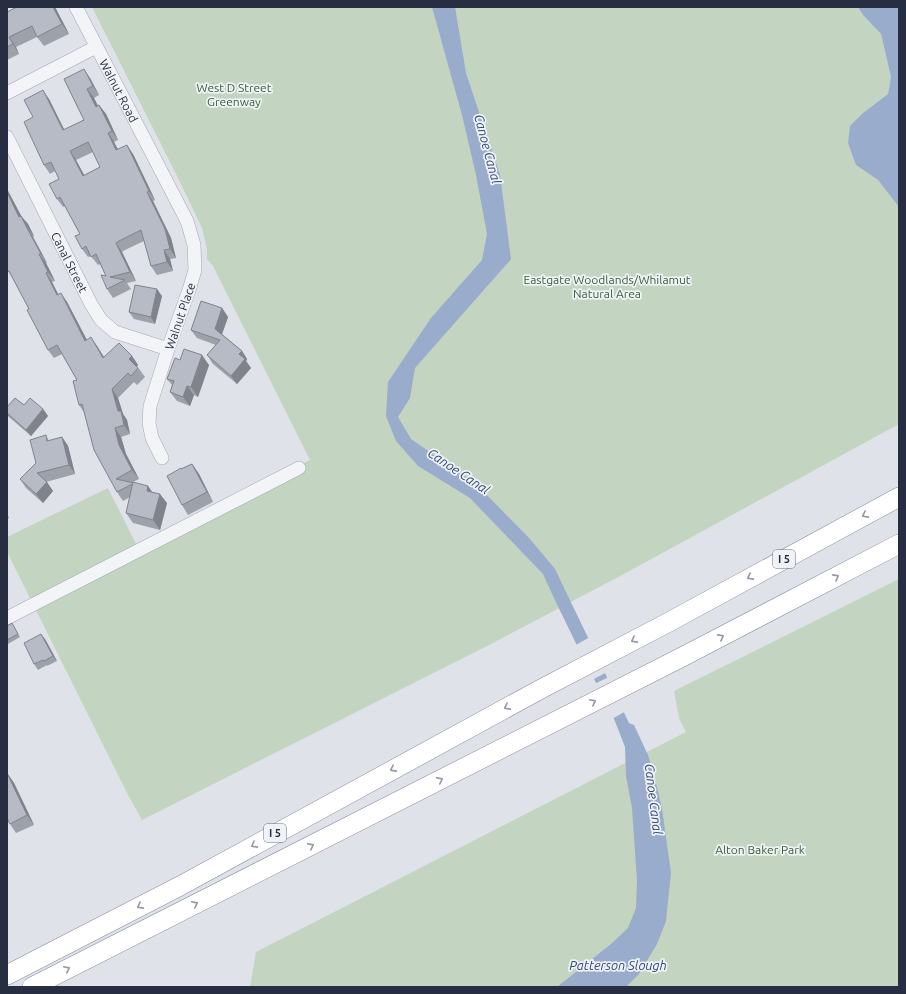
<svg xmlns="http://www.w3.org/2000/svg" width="906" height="994" font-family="Ubuntu,sans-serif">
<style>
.green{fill:#c3d4c0}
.water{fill:#99accb}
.pier{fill:#e0e2e9}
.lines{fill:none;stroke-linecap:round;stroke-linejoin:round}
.minor-casing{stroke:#a5a8b3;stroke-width:14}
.highway-casing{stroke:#868ea0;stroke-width:20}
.minor{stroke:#f2f4f7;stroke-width:13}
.highway{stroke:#fff;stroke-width:19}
.wall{fill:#9da1aa;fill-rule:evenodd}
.shaded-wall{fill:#80838b}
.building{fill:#b7bbc6;stroke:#80838b;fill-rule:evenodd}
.oneway{stroke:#9496a0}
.labels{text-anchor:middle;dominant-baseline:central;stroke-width:3.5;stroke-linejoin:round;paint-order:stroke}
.shield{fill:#eff2f7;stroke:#646978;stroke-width:1}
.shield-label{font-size:11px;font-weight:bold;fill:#282e41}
.park-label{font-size:12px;fill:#385d34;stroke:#eff2f7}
.street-label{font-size:12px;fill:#282e41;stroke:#eff2f7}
.water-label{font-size:13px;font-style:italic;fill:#304977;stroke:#eff2f7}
</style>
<rect width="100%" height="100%" fill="#e0e2e9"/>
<g class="green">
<polygon points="92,7 858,7 863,15 881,34 891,77 888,94 863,113 856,165 878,180 899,207 899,424 622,575 493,643 142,820 128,795 7,552 7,537 108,488 137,546 310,460 213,266 207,259 207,249 202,228 179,180"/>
<polygon points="899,579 899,987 250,987 256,952 686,732 679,718 674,691"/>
</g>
<g class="water">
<polygon points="432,7 455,7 466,73 500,175 511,259 415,368 410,398 398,417 411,439 476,484 530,539 555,569 629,723 634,725 648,755 658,791 662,809 671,873 666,921 657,944 639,974 626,987 557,987 611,944 628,928 636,908 637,881 632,808 626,776 625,747 611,711 585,662 553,596 543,574 470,498 418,466 396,441 386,416 388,382 431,318 482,260 487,234 476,175 462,115"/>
<polygon points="858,7 899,7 899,207 878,180 856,165 848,143 850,126 863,113 888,94 891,77 881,34 863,15"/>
</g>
<g class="pier">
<polygon points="590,637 607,672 592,680 574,646"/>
<polygon points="609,677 626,711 612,719 610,712 594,684"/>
</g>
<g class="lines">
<defs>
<g id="minor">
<path id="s1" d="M 76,7 L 187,221 L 194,245 L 195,270 L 189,290 L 168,349 L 150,406 L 149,423 L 152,438 L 162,458"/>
<polyline points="7,93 96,47"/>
<path id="s2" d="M 7,137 L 91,304 L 101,320 L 115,332 L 168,349"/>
<polyline points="7,618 299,468"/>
</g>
<g id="highway">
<polyline points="7,975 180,886 541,689 669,622 899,497"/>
<polyline points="32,987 686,655 899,544"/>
</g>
</defs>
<use href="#minor" class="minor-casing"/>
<use href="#highway" class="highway-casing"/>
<use href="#minor" class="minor"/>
<use href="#highway" class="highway"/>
</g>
<g class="wall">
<polygon points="17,7 55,7 69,34 44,46 37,37 16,47 19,54 7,60 7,12"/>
<path d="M 90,78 L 99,95 L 94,98 L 98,106 L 99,105 L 106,114 L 118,140 L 114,142 L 118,150 L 133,154 L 155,200 L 153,201 L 171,238 L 176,258 L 170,259 L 173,271 L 157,275 L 151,266 L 144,241 L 125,250 L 122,252 L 136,281 L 127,283 L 131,289 L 113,298 L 107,289 L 106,276 L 100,264 L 98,265 L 91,256 L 88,257 L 82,249 L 80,234 L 65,206 L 63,207 L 57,199 L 59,179 L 55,171 L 50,174 L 44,165 L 33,117 L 49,99 L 64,130 L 84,120 L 64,79 ZM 93,152 L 100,167 L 84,175 L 76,160 Z"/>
<polygon points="7,189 21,216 28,224 34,236 33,237 47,263 46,263 55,281 52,282 58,294 67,302 87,340 97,346 104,357 132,356 138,365 137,366 145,377 137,385 134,382 118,398 123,414 127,420 130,434 121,437 126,454 139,479 131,483 148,486 152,492 167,503 160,530 133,523 126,513 130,497 123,501 117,492 84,412 79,405 77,380 62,354 54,358 48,350 29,309 12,277 7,269"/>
<polygon points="162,296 155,324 134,319 129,312"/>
<polygon points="222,308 228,317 222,334 242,351 247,359 246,361 251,368 237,384 213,364 207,355 216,345 197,338 191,330"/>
<polygon points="180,360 209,365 198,397 194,395 190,406 177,401 170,392 172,385 167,379"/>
<polygon points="24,405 43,409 48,416 31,436 9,417 7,415 7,407"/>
<polygon points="46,435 49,441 62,437 68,446 75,474 46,482 53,491 43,503 26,488 20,479 36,463"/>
<polygon points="192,464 199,474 213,502 188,515 182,505 182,469"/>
<polygon points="7,513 9,518 7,519"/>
<polygon points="7,626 14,627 20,637 8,644 7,643"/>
<polygon points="45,639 57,661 47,666 47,665 38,670 34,664"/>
<polygon points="7,773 14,783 34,825 16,833 10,824"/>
</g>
<g class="shaded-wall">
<polygon points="53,7 55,7 69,34 62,24"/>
<polygon points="9,37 16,47 19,54 13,44"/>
<polygon points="84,69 90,78 99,95 93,86"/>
<polygon points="87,89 94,98 103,116 96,107"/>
<polygon points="43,90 49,99 69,139 63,130"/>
<polygon points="99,105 106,114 118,140 112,131"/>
<polygon points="108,133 114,142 123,159 116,150"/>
<polygon points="127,145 133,154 155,200 149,191"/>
<polygon points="70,151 76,160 89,184 83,176"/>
<polygon points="7,189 26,225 19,217 7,192"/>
<polygon points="147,192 153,201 171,238 176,258 170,249"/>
<polygon points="21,216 28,224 34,236 27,228"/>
<polygon points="27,228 33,237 47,263 41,254"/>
<polygon points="116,243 122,252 136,281 130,272"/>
<polygon points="164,250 170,259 173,271 167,262"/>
<polygon points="39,254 46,263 55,281 48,272"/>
<polygon points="46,273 52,282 63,304 57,295"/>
<polygon points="157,289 162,296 155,324 151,317"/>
<polygon points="61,293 67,302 92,350 85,341"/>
<polygon points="222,308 228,317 221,337 215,329"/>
<polygon points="91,337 97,346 110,367 103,358"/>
<polygon points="242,351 247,359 246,361 251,368 237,384 231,376 239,354"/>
<polygon points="202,355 209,365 198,397 191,387"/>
<polygon points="132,356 138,365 135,368 129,359"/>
<polygon points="187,386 194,395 190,406 183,397"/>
<polygon points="112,389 118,398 123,414 127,420 130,434 124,425 118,411"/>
<polygon points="43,409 48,416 31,436 26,430"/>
<polygon points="115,428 121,437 126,454 139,479 132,470 119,445"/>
<polygon points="62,437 68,446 75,474 69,465"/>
<polygon points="192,464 199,474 213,502 207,492"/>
<polygon points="47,482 53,491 43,503 36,494"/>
<polygon points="148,486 155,496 147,491"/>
<polygon points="160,494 167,503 160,530 153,520"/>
<polygon points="41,634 45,639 57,661 53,656"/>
<polygon points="7,773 14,783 34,825 27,815"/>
</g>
<g class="building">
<polygon points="17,7 53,7 62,24 37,37 32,26 9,37 13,44 7,47 7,12"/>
<path d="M 84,69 L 93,86 L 87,89 L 96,107 L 99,105 L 112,131 L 108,133 L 116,150 L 127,145 L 149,191 L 147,192 L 165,229 L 170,249 L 164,250 L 167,262 L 151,266 L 141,230 L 119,241 L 116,243 L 130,272 L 110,277 L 125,280 L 107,289 L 101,275 L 106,276 L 96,254 L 91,257 L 86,246 L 82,249 L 75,236 L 80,234 L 60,197 L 57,199 L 49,184 L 59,179 L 51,162 L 44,165 L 24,122 L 33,117 L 24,100 L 43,90 L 63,130 L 84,120 L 64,79 ZM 88,142 L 100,167 L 83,176 L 70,151 Z"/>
<polygon points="7,192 19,217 21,216 27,228 41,254 39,254 48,272 46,273 57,295 61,293 85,341 91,337 103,358 119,343 132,356 129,359 138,368 131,376 128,373 112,389 118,411 121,411 124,425 115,428 119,445 132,470 116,479 134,483 117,492 94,450 82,404 79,405 73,381 77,380 57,345 48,350 27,310 29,309 9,271 8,271 7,269"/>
<polygon points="135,285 157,289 151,317 129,312"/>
<polygon points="201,301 222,308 215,329 242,351 239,354 245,359 231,376 207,355 220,340 191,330"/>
<polygon points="184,349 202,355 191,387 187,386 183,397 170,392 174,381 167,379 175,358 180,360"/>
<polygon points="15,398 24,405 30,398 43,409 26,430 7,413 7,407"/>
<polygon points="46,435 47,441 62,437 69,465 37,473 47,482 36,494 20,479 36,463 30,440"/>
<polygon points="192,464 207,492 182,505 167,476 181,468 181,469"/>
<polygon points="133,482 148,486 147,491 160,494 153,520 126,513"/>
<polygon points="12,623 18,634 7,640 7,626"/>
<polygon points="41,634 53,656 44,661 43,660 34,664 24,643"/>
<polygon points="7,773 27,815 10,824 7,818"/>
</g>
<defs><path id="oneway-chevron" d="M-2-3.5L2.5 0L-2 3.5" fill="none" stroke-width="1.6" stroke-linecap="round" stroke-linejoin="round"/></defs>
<g class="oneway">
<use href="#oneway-chevron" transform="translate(865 515) rotate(152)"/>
<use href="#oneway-chevron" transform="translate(750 577) rotate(152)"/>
<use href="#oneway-chevron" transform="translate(836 577) rotate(-28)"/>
<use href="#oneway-chevron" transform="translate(721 637) rotate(-28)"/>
<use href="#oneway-chevron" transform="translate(634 640) rotate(152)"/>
<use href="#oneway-chevron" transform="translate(593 702) rotate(-27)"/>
<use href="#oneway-chevron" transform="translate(507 707) rotate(152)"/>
<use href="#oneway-chevron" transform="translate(393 769) rotate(152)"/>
<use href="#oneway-chevron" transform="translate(440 780) rotate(-27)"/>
<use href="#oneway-chevron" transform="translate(254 845) rotate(151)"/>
<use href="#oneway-chevron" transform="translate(311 846) rotate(-27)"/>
<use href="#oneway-chevron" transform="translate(195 904) rotate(-27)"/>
<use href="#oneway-chevron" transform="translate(140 906) rotate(152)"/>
<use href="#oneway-chevron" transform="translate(67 969) rotate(-27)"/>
</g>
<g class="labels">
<g class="shield">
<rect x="773" y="550" width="22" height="18" rx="3"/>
<rect x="264" y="824" width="22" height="18" rx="3"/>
</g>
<g class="shield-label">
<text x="784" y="559">I 5</text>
<text x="275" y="833">I 5</text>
</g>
<g class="park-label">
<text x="234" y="87">West D Street<tspan x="234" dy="14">Greenway</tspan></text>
<text x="607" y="279">Eastgate Woodlands/Whilamut<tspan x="607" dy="14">Natural Area</tspan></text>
<text x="760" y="849">Alton Baker Park</text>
</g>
<g class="street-label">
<text stroke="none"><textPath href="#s1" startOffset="94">Walnut Road</textPath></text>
<text stroke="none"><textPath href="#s2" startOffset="140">Canal Street</textPath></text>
<text transform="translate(180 316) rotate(-71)">Walnut Place</text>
</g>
<g class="water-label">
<text transform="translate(488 149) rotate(75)">Canoe Canal</text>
<text transform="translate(459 471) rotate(34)">Canoe Canal</text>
<text transform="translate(654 799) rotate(83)">Canoe Canal</text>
<text x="618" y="965">Patterson Slough</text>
</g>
</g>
<rect width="906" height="994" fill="none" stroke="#282e41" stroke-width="16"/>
</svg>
